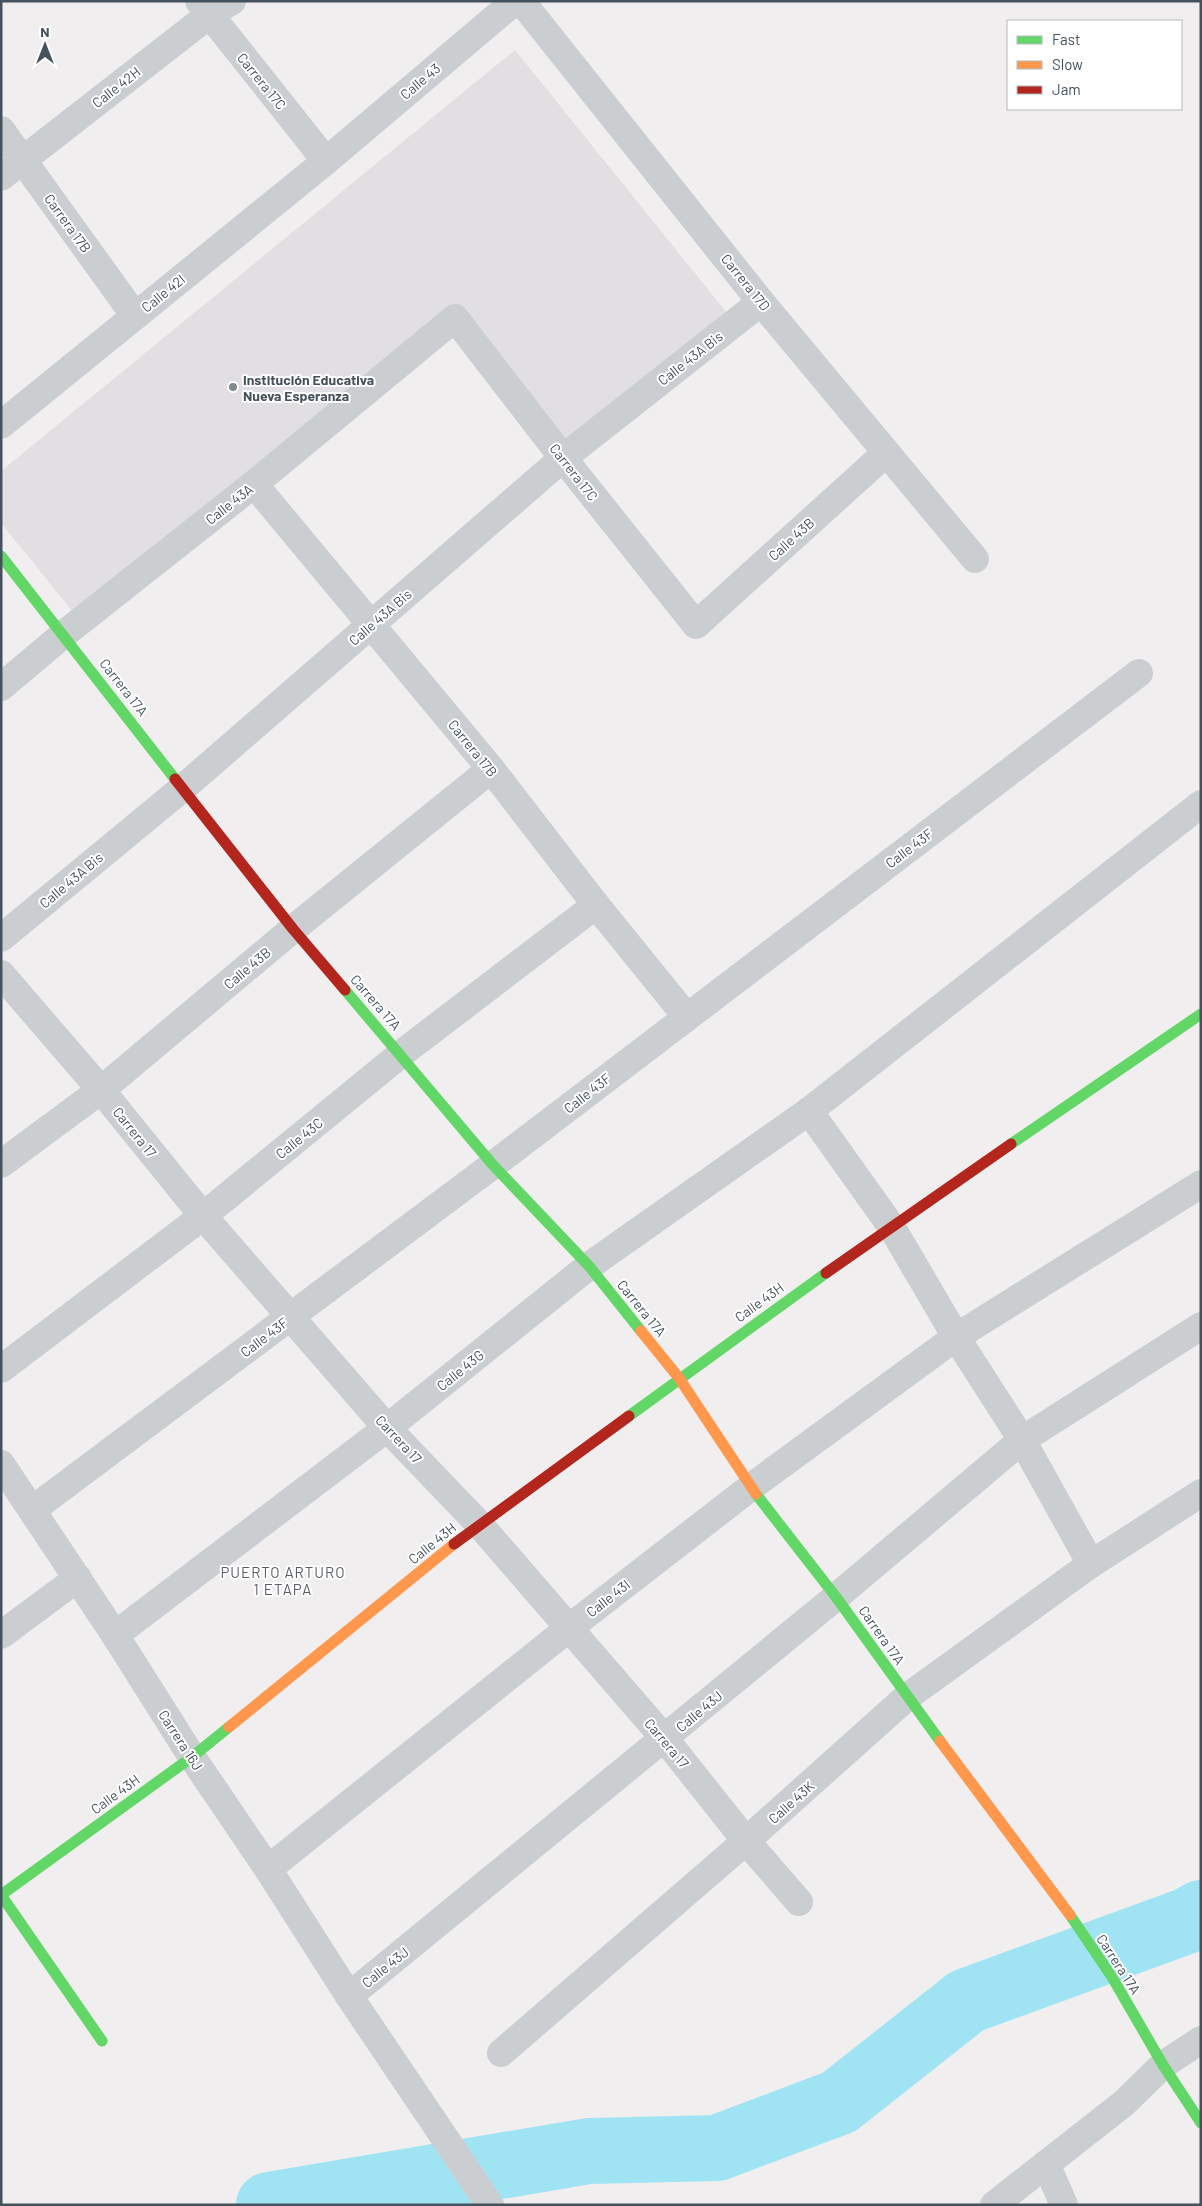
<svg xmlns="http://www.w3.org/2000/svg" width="1202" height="2206" font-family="Barlow,sans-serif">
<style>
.education{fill:#e1dfe1}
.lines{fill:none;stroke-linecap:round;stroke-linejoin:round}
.river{stroke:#a0e4f4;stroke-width:66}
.street{stroke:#caced0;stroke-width:28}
.fast{stroke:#63d668;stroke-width:11}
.slow{stroke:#ff974d;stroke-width:11}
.jam{stroke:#b3261e;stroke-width:11}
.poi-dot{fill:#808990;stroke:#fff;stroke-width:2}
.labels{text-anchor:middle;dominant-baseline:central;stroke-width:4;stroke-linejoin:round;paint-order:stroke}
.street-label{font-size:14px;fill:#44525d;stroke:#fff}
.poi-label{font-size:14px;font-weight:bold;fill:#44525d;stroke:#fff;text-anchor:start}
.neighbourhood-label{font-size:15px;letter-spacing:1px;fill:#5a5e64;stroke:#fff}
</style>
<rect width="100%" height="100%" fill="#f0eeee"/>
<polygon class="education" points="515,50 727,313 572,446 466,327 74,613 1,523 1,471"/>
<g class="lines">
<polyline class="river" points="269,2205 589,2151 717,2148 839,2102 967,2001 1189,1920 1201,1913"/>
<g class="street">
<polyline points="199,1 326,161"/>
<polyline points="521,1 761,302 975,559"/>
<polyline points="1,130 135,316"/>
<polyline points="1,177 209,15 232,1"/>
<polyline points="1,425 326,161 515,1"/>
<polyline points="254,484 491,769 596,905 686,1016"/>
<polyline points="1,687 64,634 254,484 455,318 563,458 696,625 886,453"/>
<polyline points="1,938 184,787 563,458 761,302"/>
<polyline points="1,974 101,1090 203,1216 387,1428 479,1524 665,1739 746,1841 799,1902"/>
<polyline points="809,1111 891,1226 956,1337 1022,1440 1091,1564"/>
<polyline points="1,1164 101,1090 293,929 491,769"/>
<polyline points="1,1369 203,1216 401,1054 596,905"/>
<polyline points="1,1464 115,1635 192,1757 268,1869 349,1996 490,2205"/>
<polyline points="32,1510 493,1165 1139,673"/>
<polyline points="1,1635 78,1578"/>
<polyline points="115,1635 387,1428 589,1266 809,1111 1201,804"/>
<polyline points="268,1869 569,1628 751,1487 956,1337 1201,1184"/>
<polyline points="349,1996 836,1597 1022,1440 1201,1326"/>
<polyline points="501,2053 746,1841 907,1697 1091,1564 1201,1493"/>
<polyline points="1046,2164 1064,2205"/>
<polyline points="994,2205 1124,2103 1163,2065 1201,2040"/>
</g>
<g class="fast">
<polyline points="1,556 175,779"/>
<polyline points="345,990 493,1165 589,1266 641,1331"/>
<polyline points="1011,1144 1201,1014"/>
<polyline points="629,1416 826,1273"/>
<polyline points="756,1494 836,1597 940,1741"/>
<polyline points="1070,1915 1112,1977 1163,2065 1201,2123"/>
<polyline points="102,2041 1,1895 192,1757 229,1727"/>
</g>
<g class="slow">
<polyline points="641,1331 679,1378 756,1494"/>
<polyline points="229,1727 454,1544"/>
<polyline points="940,1741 1070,1915"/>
</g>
<g class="jam">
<polyline points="175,779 293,929 345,990"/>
<polyline points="826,1273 1011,1144"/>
<polyline points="454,1544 629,1416"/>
</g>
</g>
<circle class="poi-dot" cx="233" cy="387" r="5"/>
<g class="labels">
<g class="street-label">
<text transform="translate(262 81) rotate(51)">Carrera 17C</text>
<text transform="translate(420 81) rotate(-40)">Calle 43</text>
<text transform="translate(116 87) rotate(-38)">Calle 42H</text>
<text transform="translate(68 223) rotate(54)">Carrera 17B</text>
<text transform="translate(746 282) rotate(51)">Carrera 17D</text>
<text transform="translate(163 293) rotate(-39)">Calle 42I</text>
<text transform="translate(690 358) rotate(-38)">Calle 43A Bis</text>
<text transform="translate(574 472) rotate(52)">Carrera 17C</text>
<text transform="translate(229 504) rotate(-38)">Calle 43A</text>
<text transform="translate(791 539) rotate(-42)">Calle 43B</text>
<text transform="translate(380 617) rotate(-41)">Calle 43A Bis</text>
<text transform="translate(124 687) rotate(52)">Carrera 17A</text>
<text transform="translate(473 748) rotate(51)">Carrera 17B</text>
<text transform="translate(909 848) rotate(-37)">Calle 43F</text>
<text transform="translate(71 880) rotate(-40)">Calle 43A Bis</text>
<text transform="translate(247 968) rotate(-40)">Calle 43B</text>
<text transform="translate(376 1002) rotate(49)">Carrera 17A</text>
<text transform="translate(587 1093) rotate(-38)">Calle 43F</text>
<text transform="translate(135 1132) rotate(51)">Carrera 17</text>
<text transform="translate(299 1138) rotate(-39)">Calle 43C</text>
<text transform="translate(759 1302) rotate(-36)">Calle 43H</text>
<text transform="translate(642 1308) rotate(51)">Carrera 17A</text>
<text transform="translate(264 1337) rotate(-37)">Calle 43F</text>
<text transform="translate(460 1370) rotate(-39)">Calle 43G</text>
<text transform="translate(399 1439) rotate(47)">Carrera 17</text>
<text transform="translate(432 1543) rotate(-39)">Calle 43H</text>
<text transform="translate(608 1598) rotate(-38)">Calle 43I</text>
<text transform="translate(882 1635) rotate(55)">Carrera 17A</text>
<text transform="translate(699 1711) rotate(-40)">Calle 43J</text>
<text transform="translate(181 1740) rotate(57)">Carrera 16J</text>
<text transform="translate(667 1743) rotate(50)">Carrera 17</text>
<text transform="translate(115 1794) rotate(-36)">Calle 43H</text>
<text transform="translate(791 1802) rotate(-42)">Calle 43K</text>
<text transform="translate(1119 1964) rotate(57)">Carrera 17A</text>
<text transform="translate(385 1967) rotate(-39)">Calle 43J</text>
</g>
<g class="poi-label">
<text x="243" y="379">Institución Educativa<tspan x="243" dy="16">Nueva Esperanza</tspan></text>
</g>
<g class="neighbourhood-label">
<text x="283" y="1572">PUERTO ARTURO<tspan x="283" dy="17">1 ETAPA</tspan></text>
</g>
</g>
<rect width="1202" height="2206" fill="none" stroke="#44525d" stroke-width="5"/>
<rect x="1007" y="20" width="175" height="90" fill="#ffffff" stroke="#b4babe"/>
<rect x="1017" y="36" width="25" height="8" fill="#63d668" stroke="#b4babe"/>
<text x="1052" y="45" font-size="15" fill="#44525d">Fast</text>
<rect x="1017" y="61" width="25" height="8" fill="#ff974d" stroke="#b4babe"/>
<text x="1052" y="70" font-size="15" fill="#44525d">Slow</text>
<rect x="1017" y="86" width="25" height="8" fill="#b3261e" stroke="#b4babe"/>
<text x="1052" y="95" font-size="15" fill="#44525d">Jam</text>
<g transform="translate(45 45)" stroke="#ffffff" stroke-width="4" paint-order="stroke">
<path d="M0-4L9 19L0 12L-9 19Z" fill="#44525d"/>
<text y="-8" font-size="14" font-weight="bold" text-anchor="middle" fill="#44525d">N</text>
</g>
</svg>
